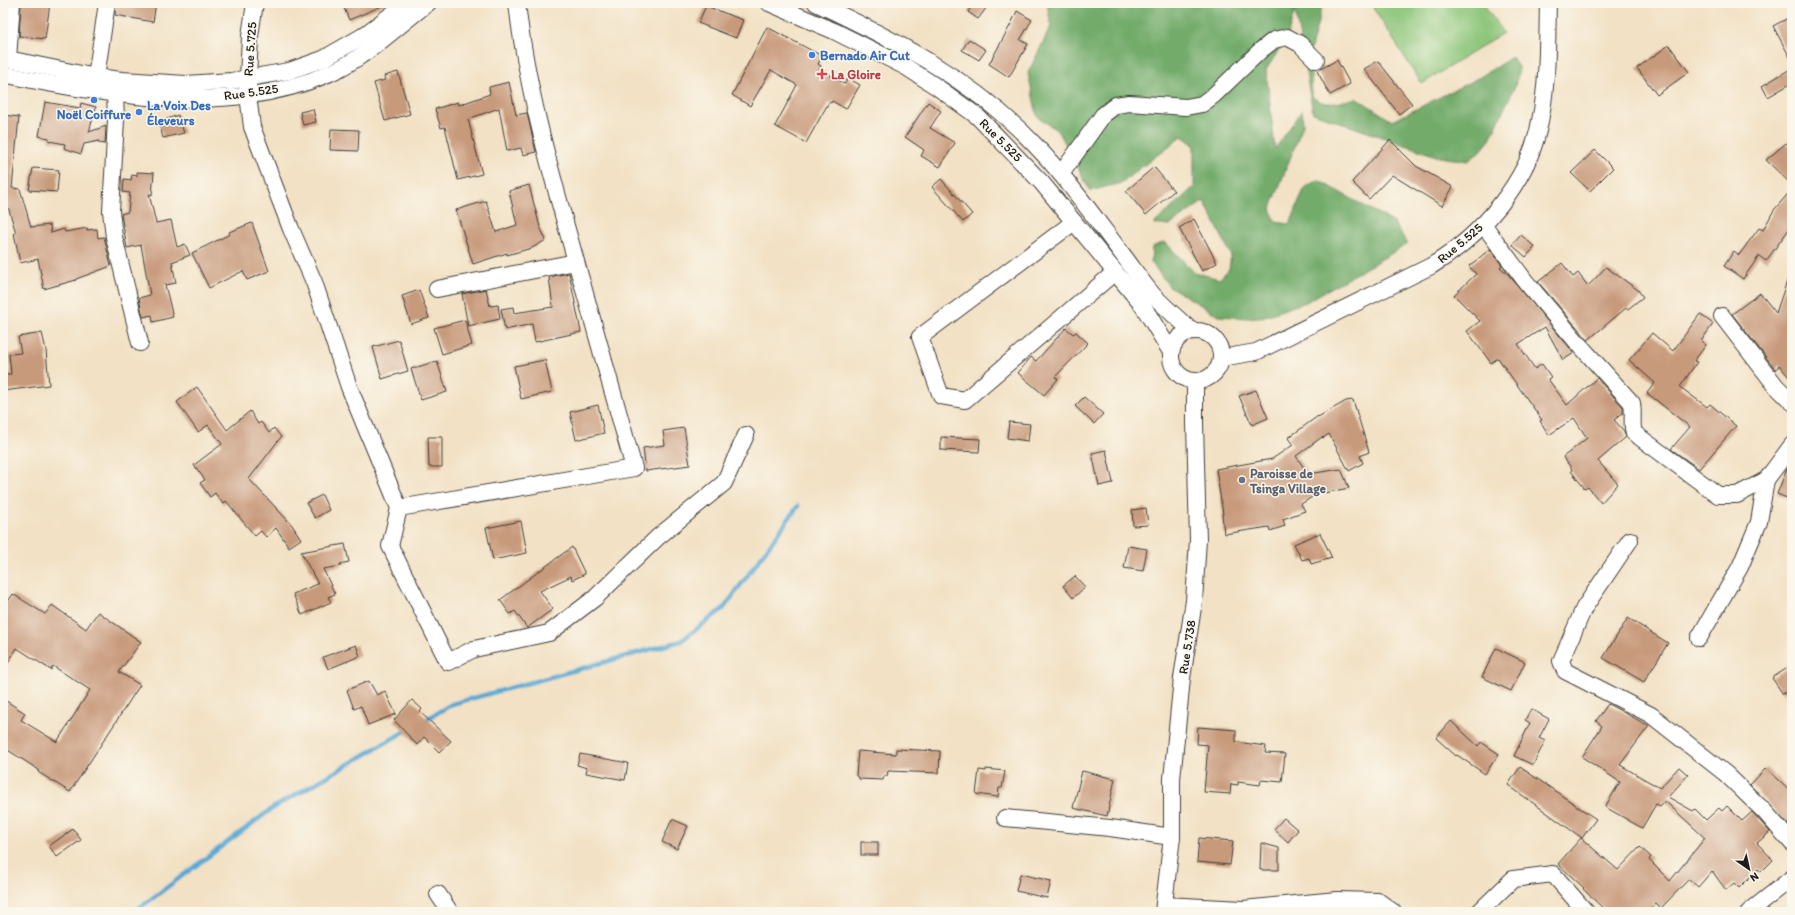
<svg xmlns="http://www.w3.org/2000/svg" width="1795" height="915" font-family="Itim,sans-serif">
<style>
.green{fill:#8dc67a;stroke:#54714b}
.forest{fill:#72ab6a;stroke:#476443}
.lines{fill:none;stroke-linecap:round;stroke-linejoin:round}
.stream{stroke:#59a8d3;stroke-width:4.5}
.building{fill:#c89a7b}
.minor-casing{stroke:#3c3a35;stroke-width:18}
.minor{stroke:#fff;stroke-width:16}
.shop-dot{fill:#3f7fe0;stroke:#fbf7ec;stroke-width:1.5}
.health-dot{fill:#e0444e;stroke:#fbf7ec;stroke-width:1.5}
.worship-dot{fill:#6b7280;stroke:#fbf7ec;stroke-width:1.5}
.labels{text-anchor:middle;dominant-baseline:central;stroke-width:3;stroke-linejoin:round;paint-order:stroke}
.street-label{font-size:13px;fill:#1c1c1c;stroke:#fbf7ec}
.shop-label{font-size:13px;font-weight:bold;fill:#366cbe;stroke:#fbf7ec;text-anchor:start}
.health-label{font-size:13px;font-weight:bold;fill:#be3a42;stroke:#fbf7ec;text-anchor:start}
.worship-label{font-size:13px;font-weight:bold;fill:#5b616d;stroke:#fbf7ec;text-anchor:start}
</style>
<rect width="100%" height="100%" fill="#fbf7ec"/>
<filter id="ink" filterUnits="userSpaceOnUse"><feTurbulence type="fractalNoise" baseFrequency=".025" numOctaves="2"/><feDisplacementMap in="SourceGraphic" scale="8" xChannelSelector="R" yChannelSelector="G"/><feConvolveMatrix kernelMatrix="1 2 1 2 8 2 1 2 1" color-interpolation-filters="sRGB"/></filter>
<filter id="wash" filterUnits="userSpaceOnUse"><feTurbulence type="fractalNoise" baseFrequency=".012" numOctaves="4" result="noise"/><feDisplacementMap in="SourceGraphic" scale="16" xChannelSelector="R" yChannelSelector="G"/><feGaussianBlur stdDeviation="0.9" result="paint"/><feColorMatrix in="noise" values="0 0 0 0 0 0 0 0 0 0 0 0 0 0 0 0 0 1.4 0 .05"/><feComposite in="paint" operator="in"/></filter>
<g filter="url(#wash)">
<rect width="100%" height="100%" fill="#f2e1c4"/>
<polygon class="green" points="1370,3 1483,3 1503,33 1422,84"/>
<path class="forest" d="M 1047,3 L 1323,3 L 1310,52 L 1312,96 C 1324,109 1342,101 1357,98 L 1392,121 L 1480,77 L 1512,57 L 1519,69 L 1516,84 L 1489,141 L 1480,152 L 1468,161 L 1439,157 L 1313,113 L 1295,10 L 1287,37 L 1266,70 L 1275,149 L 1302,110 L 1303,125 L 1271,208 L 1275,222 L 1290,224 L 1305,187 L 1318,180 L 1393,222 L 1408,244 L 1306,302 L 1262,317 L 1248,318 L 1219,316 L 1169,286 L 1151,262 L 1152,247 L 1165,242 L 1194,272 L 1219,279 L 1229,269 L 1231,255 L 1204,201 L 1169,226 L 1154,224 L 1194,187 L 1194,145 L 1182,136 L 1121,183 L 1090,191 L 1059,132 L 1037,116 L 1028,73 L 1051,26 Z"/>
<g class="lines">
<g class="stream">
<polyline points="422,722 452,704 681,641 724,608 798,506"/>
<polyline points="134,912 273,808 409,729"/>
</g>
</g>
<g id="blocks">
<g class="building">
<polygon points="21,3 50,3 45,39 19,36"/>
<polygon points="116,3 156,3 153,22 115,15"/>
<polygon points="342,3 389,3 349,20"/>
<polygon points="974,3 990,3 978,19 968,12"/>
<polygon points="706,6 743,20 736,38 698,23"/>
<polygon points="1017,11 1032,20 1020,40 1028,44 1009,77 989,64 1011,24"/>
<polygon points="1792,16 1792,61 1773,26"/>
<polygon points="767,27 822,56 818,64 821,66 819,69 845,84 848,78 860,85 846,109 832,101 831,103 829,102 806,143 775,126 797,85 771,70 750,106 732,95"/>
<polygon points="969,39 986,50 979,60 962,50"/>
<polygon points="1669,45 1689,72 1657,95 1637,68"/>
<polygon points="1337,60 1350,84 1330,95 1317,71"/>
<polygon points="1378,61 1412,104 1399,114 1364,69"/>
<polygon points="1792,68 1792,83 1768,97 1762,86"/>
<polygon points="398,72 410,114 385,121 374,83 385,80 384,76"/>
<polygon points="509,82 516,115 527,113 536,152 523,155 521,148 507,151 499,108 468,119 482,174 458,180 445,127 441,128 435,109 458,102 459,105 490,94 489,87"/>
<polygon points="45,102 80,108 81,103 96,107 89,132 106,126 105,144 99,143 99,141 84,144 81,154 64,148 65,144 49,141 49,138 39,136"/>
<polygon points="928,102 941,111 930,128 955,143 940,167 921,156 924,150 905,137"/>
<polygon points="313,109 316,122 303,125 300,112"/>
<polygon points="3,115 19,117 12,188 20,189 31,227 50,225 51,233 64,229 65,232 87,228 87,230 97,229 98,238 104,237 111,266 76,279 76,280 44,289 38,259 20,263 14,233 16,233 3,190"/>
<polygon points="178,115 184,133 163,138 159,122"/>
<polygon points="331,129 359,130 358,151 330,150"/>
<polygon points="1390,140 1416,166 1453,187 1442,206 1392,175 1369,199 1352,182"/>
<polygon points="1786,143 1792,148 1792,185 1766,160"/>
<polygon points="1595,150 1613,168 1590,191 1571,173"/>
<polygon points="1154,167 1174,191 1146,215 1126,191"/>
<polygon points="33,168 59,170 57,192 29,190"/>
<polygon points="137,172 154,173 152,195 149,194 156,223 171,220 177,247 185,244 190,255 172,262 176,283 165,285 173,317 153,322 152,315 143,317 139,298 150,295 141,245 127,248 121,214 128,212 130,193 123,192 124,179 131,180 132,175 137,176"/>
<polygon points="941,179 972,214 963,222 932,187"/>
<polygon points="529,185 540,227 546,240 532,248 507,255 507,253 473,264 456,210 486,201 496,232 517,225 509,191"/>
<polygon points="1792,189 1792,225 1766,261 1759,256 1743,279 1724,266 1734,251 1739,255 1759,228 1763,230 1774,210"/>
<polygon points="1194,219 1217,263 1202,271 1179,228"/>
<polygon points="252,223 269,271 247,280 243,271 209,288 192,253 230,234 229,232"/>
<polygon points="1521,235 1535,247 1526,257 1512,245"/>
<polygon points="1490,249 1502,265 1500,267 1508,274 1574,353 1563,360 1545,327 1518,344 1535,369 1542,364 1551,377 1548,379 1567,405 1597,378 1623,407 1623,413 1614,420 1624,431 1626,437 1598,461 1618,484 1601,503 1588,487 1585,489 1571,471 1572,469 1563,457 1587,438 1574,418 1549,435 1540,421 1542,420 1498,358 1491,363 1467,331 1480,321 1454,295 1476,274 1469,266"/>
<polygon points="1562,263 1573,277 1578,273 1588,286 1606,267 1638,290 1643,297 1628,309 1626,308 1588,340 1538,282"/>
<polygon points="1790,272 1792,272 1792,381 1779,365 1776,370 1732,314 1760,293 1776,313"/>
<polygon points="569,273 581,332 535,342 532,324 505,330 501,309 513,307 514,313 553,307 549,277"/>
<polygon points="486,289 490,306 498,305 500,319 468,326 462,294"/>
<polygon points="419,290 429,318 411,324 402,296"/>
<polygon points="1700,314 1713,324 1701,341 1706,345 1694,361 1697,362 1680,387 1707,407 1710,404 1736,426 1699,469 1671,449 1690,427 1647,393 1655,383 1629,360 1652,333 1673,351"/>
<polygon points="465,320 472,345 442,354 434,328"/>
<polygon points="1066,328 1073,334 1076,332 1088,343 1055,377 1058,379 1044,395 1018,373 1031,357 1036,361"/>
<polygon points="42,333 46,350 49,385 3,391 3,375 11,374 9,354 21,353 18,337"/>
<polygon points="399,340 408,371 382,379 373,347"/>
<polygon points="545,360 552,392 521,399 514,366"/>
<polygon points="437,361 447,392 421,400 411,369"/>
<polygon points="197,387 227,430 250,411 258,424 261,422 269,433 274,428 281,437 249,479 292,525 301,539 289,547 276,528 266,537 261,531 255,536 226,501 223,504 215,493 210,497 200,483 205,480 194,465 222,444 208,425 198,432 177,402"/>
<polygon points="1256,390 1268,418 1252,425 1239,396"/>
<polygon points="1084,397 1103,414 1094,424 1075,406"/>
<polygon points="1353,400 1369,452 1360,456 1363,463 1349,471 1329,434 1323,438 1322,437 1296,456 1308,474 1341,469 1349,488 1324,493 1323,490 1301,504 1305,511 1283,519 1285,526 1270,531 1269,527 1224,534 1222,514 1223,514 1216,469 1272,459 1293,445 1288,438 1318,416 1318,417 1346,401"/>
<polygon points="598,405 604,433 576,440 570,412"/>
<polygon points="1009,422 1030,424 1028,441 1007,438"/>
<polygon points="684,428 690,465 646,471 643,448 665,445 663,431"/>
<polygon points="428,437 442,437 442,467 429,467"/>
<polygon points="941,437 980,439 979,452 941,450"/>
<polygon points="1106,450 1113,483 1099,486 1092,453"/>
<polygon points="1792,461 1792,500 1777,494 1788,466"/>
<polygon points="322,495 329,510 315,518 306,503"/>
<polygon points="1146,508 1148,525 1133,526 1132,510"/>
<polygon points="521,521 527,553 493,560 486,528"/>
<polygon points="1320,533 1332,558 1311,564 1309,558 1302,560 1294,544"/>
<polygon points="345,544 349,562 340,564 341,566 323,569 335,594 328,597 331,602 302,615 293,594 318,584 301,552"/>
<polygon points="1128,546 1147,549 1143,571 1124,568"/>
<polygon points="572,547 585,574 572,580 571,576 540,591 553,609 527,628 515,611 510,614 500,600"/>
<polygon points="1075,576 1085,587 1073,598 1063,586"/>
<polygon points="13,594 45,614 52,605 86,629 98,612 141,642 119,672 140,685 70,792 38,772 39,770 3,747 3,699 25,713 21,720 57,742 90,690 53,666 51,670 17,648 3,671 3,609"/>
<polygon points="1628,618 1668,643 1644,682 1603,658"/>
<polygon points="356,645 360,656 328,669 323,657"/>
<polygon points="1496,648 1525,662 1511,691 1482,677"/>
<polygon points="1792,665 1792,687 1783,694 1772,678"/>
<polygon points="369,681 377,695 385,691 396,714 368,725 361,706 354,709 347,690"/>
<polygon points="412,700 422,709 420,712 451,741 439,752 424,737 417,745 394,720"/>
<polygon points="1608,704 1649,726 1620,765 1660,788 1679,767 1688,775 1668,797 1693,811 1695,809 1706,820 1719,808 1722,811 1727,806 1742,821 1752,812 1770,832 1757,843 1773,860 1761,872 1758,869 1739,888 1734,883 1726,890 1712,871 1698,887 1689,879 1661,908 1656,903 1648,912 1607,912 1583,889 1584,888 1558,864 1581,838 1618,870 1640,847 1651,857 1649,860 1670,881 1705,838 1665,801 1660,806 1656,804 1642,828 1605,807 1620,782 1582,757 1602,726 1596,721"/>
<polygon points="1531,709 1549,719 1539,738 1545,741 1533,765 1514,756 1530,723 1525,720"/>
<polygon points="1451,721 1478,746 1481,742 1499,754 1485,774 1457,755 1456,756 1436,738"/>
<polygon points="1198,727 1236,730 1236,742 1266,746 1265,753 1285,754 1282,782 1261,780 1260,785 1238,782 1238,785 1231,784 1230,794 1204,792 1208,745 1197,744"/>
<polygon points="896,749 940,751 939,773 888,771 887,776 884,776 883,780 859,779 859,777 856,776 858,751 896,754"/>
<polygon points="580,754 628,763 625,780 586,773 587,768 577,765"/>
<polygon points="1520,767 1596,819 1582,838 1508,785"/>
<polygon points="1766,768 1792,792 1792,829 1750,785"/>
<polygon points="986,769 1005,771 1002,788 999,788 998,797 976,794 979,770 986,771"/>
<polygon points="1082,771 1115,779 1107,816 1073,808"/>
<polygon points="1284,818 1298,830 1288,842 1274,829"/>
<polygon points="672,819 688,826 677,849 662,842"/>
<polygon points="73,829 81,840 57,857 49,846"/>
<polygon points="1199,838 1233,841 1230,865 1197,862"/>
<rect x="861" y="842" width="17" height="13"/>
<polygon points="1261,843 1279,848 1279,870 1260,870"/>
<polygon points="1020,874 1051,881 1047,898 1016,891"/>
</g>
</g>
</g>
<g filter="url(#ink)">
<use href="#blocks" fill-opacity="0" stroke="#3c3a35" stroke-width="1"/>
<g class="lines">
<defs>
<g id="minor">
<polyline points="255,3 250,36 248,79 248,95 252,127 291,229 314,282 349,387 399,508"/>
<path d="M 517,3 C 526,84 548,162 570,240 C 591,316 612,392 634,468 L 399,508 L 390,546 L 448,662 L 474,649 L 549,633 L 595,598 L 658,537 L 724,483 L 746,435"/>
<polyline points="769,3 834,31 906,67 937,87 977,116 1042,183 1143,306 1171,352"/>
<path d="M 816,3 C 895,40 973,80 1034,144 C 1067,178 1094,217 1123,255 C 1133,268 1143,284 1154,296 C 1166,308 1179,320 1192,331"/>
<polyline points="3,58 96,77 122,80 186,84 231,81 289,71 323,59 363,36 407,3"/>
<polyline points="8,59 12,3"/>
<path d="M 3,74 C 104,96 233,117 330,73 C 368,56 396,27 428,3"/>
<polyline points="96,77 107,3"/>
<polyline points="115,94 116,120 111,211 114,237 140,343"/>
<polyline points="1061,174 1103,115 1116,105 1129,103 1186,107 1202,104 1214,95 1261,50 1274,40 1287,37 1300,44 1316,60"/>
<polyline points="1074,222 920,337 941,396 965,400 1115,272"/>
<path d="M 1483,224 L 1526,282 L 1577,342 L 1632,403 C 1634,413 1631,424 1634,433 L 1718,495 L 1737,495 L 1766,480"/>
<polyline points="437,289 576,262"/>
<polyline points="1722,316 1776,386 1792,402"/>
<circle cx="1196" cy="356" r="25"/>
<path d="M 1221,358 L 1256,352 L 1431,266 C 1481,236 1530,180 1540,121 C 1548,83 1547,42 1548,3"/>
<polyline points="1630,540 1584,608 1561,661 1565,671 1651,715 1726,774 1765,812 1792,843"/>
<polyline points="1699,638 1740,567 1759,522 1766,480 1792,445"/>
<polyline points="1005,818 1110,828 1172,837"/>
<polyline points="438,894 450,912"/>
<polyline points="1164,905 1243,909 1337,900 1378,901 1393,912"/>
<polyline points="1163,912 1172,837 1172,779 1182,678 1194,601 1198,540 1195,423 1195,381"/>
<polyline points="1479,912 1513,879 1553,874 1586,912"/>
<polyline points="1749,912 1792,878"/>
</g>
</defs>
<use href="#minor" class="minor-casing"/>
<use href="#minor" class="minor"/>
</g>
</g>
<g class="shop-dot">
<circle cx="812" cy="55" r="4"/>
<circle cx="94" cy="100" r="4"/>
<circle cx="139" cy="112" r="4"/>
</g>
<path class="health-dot" d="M820 68h4v4h4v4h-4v4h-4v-4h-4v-4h4z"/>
<circle class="worship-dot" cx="1242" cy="480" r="4"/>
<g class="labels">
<g class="street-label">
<text transform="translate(250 49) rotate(-86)">Rue 5.725</text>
<text transform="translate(251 92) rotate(-8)">Rue 5.525</text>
<text transform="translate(1001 140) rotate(45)">Rue 5.525</text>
<text transform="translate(1460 243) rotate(-40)">Rue 5.525</text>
<text transform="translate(1187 647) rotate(-81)">Rue 5.738</text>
</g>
<g class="shop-label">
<text x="820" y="55">Bernado Air Cut</text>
<text x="147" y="105">La Voix Des<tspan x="147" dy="15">Éleveurs</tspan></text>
<text x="94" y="114" text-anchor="middle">Noël Coiffure</text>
</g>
<g class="health-label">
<text x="831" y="74">La Gloire</text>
</g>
<g class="worship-label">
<text x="1250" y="473">Paroisse de<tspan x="1250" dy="15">Tsinga Village</tspan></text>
</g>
</g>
<rect width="1795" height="915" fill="none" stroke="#fbf7ec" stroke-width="16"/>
<g transform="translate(1749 869) rotate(146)" stroke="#fbf7ec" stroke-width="3" paint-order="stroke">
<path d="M0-3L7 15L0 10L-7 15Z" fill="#1c1c1c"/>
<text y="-6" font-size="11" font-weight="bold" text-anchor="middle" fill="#1c1c1c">N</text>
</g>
</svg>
